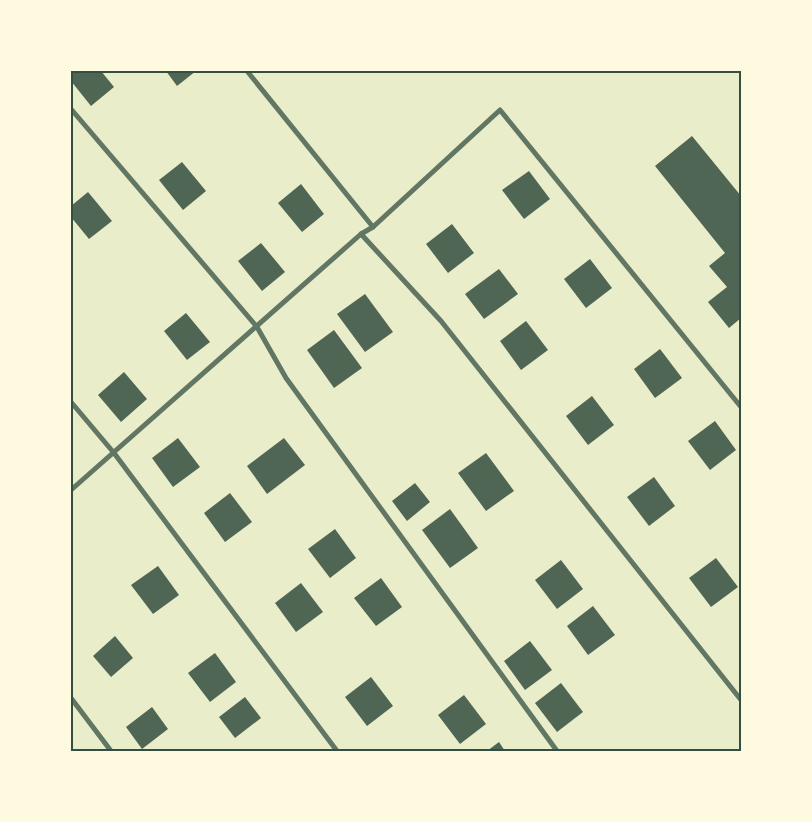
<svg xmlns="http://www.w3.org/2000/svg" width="812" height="822" font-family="'DM Sans',sans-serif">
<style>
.building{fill:#4f6655}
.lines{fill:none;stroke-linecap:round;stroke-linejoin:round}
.minor{stroke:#617663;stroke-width:5}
.neatline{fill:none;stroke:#344e41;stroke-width:2}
</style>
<rect width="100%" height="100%" fill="#e9edc9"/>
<g class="building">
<polygon points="74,71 101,71 114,87 91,106 71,81 71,73"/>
<polygon points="166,71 196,71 177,86"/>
<polygon points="692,136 741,196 741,318 729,328 708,302 727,287 709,266 725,253 655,166"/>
<polygon points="182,162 206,191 183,210 159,180"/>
<polygon points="529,171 550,199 524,219 502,190"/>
<polygon points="301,184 324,214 302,232 278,203"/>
<polygon points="88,192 112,221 89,239 71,217 71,206"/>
<polygon points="452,224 474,253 448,273 426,244"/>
<polygon points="261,243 285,272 262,291 238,261"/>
<polygon points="590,259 612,288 586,308 564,279"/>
<polygon points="499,269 518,294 484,319 465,294"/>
<polygon points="365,294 393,332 365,352 337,314"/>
<polygon points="186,313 210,342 187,360 164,331"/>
<polygon points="526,321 548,350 521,370 500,341"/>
<polygon points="334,330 362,368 334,388 307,350"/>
<polygon points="660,349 682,378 655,398 634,369"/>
<polygon points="124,372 147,399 121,422 98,395"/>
<polygon points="592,396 614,425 588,445 566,416"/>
<polygon points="715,421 736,450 710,470 688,441"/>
<polygon points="178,438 200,467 173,487 152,458"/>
<polygon points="284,438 305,465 267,494 247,466"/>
<polygon points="486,453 514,491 486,511 458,473"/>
<polygon points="654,477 675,506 649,526 627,497"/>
<polygon points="415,483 430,502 407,521 392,501"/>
<polygon points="230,493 252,522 225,542 204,513"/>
<polygon points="450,509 478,548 450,568 422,530"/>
<polygon points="335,529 356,558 330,578 308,549"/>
<polygon points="716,558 738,587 711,607 689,578"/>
<polygon points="561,560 583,589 557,609 535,580"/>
<polygon points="158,566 179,595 153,614 131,585"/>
<polygon points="381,578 402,607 376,626 354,598"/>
<polygon points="301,583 323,612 296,632 275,603"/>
<polygon points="593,606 615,635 588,655 567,626"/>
<polygon points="115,636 133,658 111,677 93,656"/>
<polygon points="530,641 552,670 525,690 504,661"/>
<polygon points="215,653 236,682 210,702 188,673"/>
<polygon points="371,677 393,706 367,726 345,697"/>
<polygon points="561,683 583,712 557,732 535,703"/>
<polygon points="464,695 486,724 460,744 438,715"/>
<polygon points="245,697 261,718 235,738 219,717"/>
<polygon points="152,707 168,729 142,749 126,727"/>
<polygon points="499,742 505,751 487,751"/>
</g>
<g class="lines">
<g class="minor">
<polyline points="247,71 373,227"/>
<polyline points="71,109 257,327 286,378 557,751"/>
<polyline points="361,234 441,321 741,700"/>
<polyline points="71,402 114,453 337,751"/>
<polyline points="71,490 361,234 373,227 500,110 741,407"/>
<polyline points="71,698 111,751"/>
</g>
</g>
<rect width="812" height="822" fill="none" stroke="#fefae0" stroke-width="145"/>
<rect x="72" y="72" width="668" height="678" class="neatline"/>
</svg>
